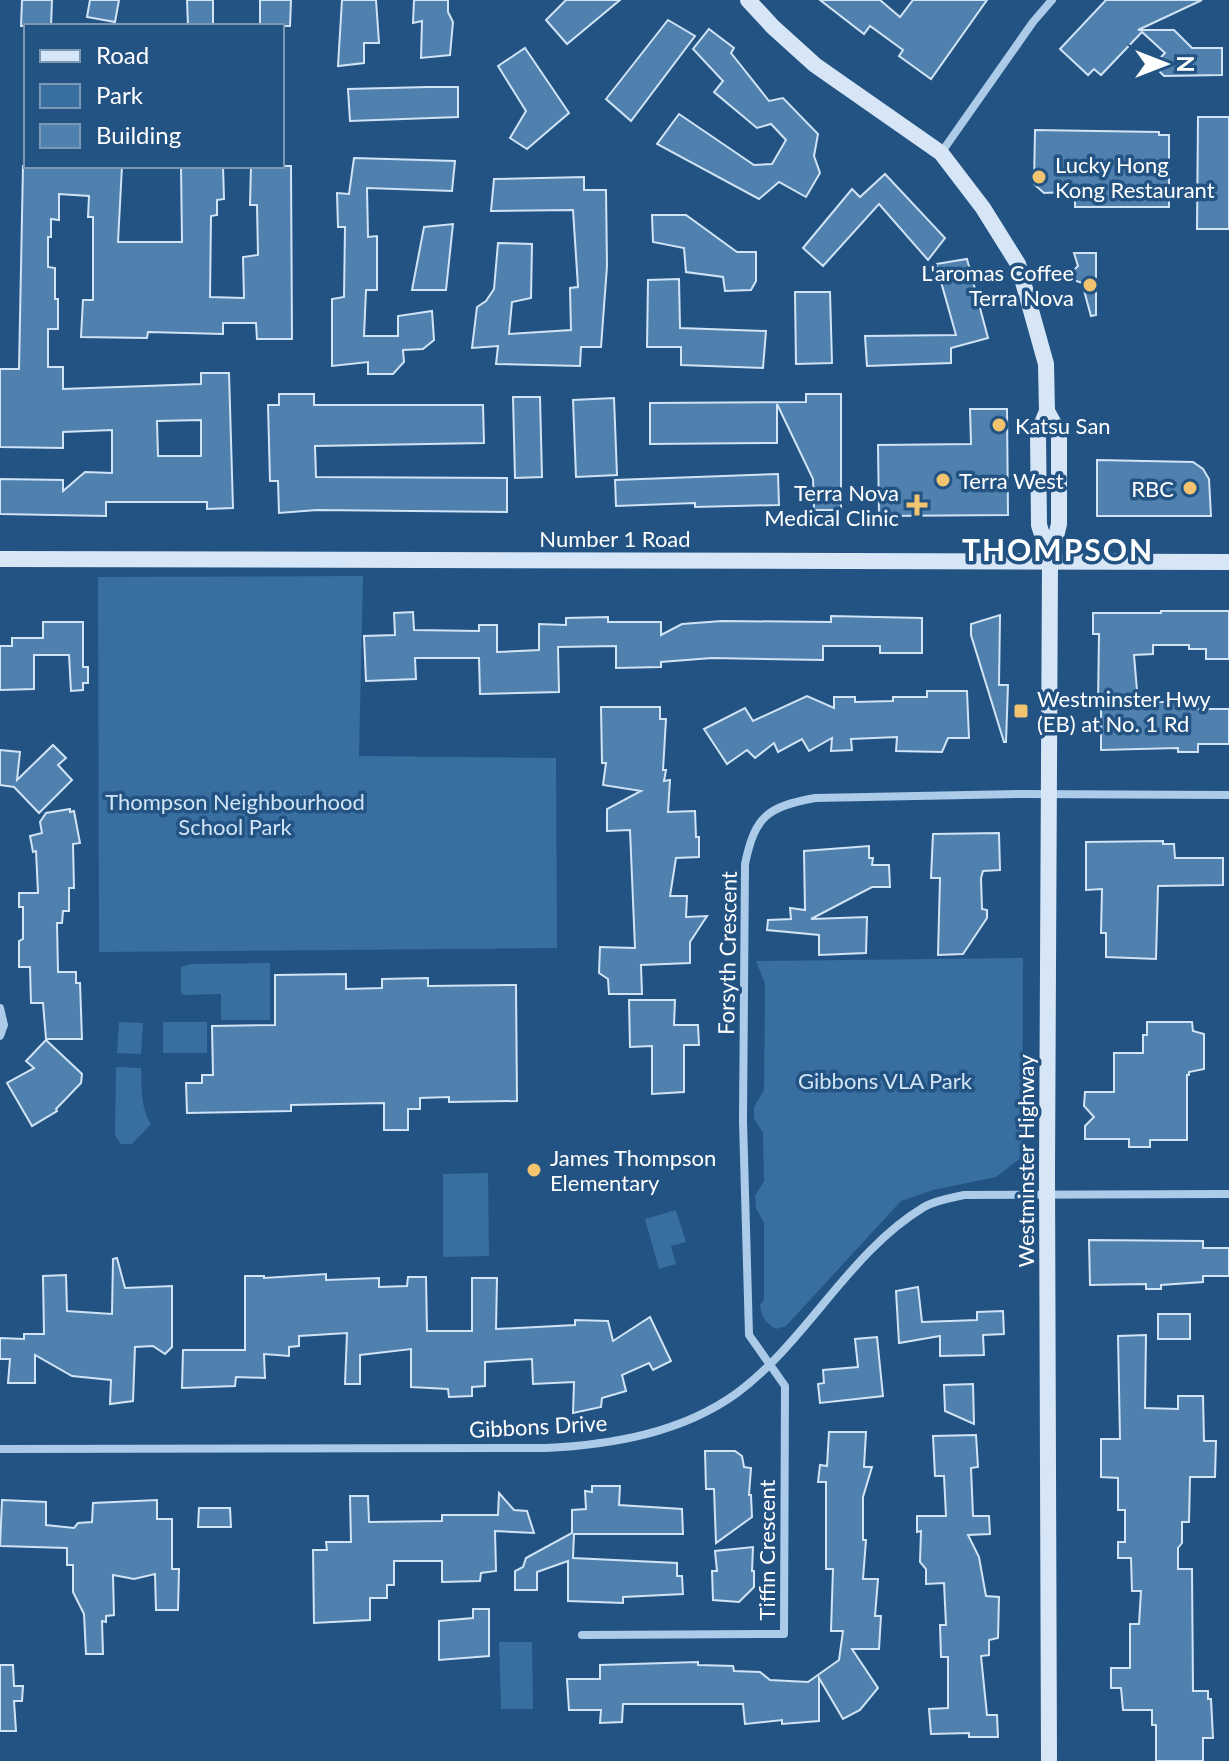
<svg xmlns="http://www.w3.org/2000/svg" width="1229" height="1761" font-family="Lato,sans-serif">
<style>
.green{fill:#386ea0}
.building{fill:#5080ad;stroke:#d0e4f6;stroke-width:2;fill-rule:evenodd}
.lines{fill:none;stroke-linecap:round;stroke-linejoin:round}
.street{stroke:#accbe8;stroke-width:8}
.secondary{stroke:#d6e6f7;stroke-width:16}
.poi-dot{fill:#f3c46f;stroke:#235383;stroke-width:3}
.labels{text-anchor:middle;dominant-baseline:central;stroke-width:7;stroke-linejoin:round;paint-order:stroke}
.poi-label{font-size:22px;fill:#fff;stroke:#235383;text-anchor:start}
.street-label{font-size:22px;fill:#fff;stroke:#235383}
.park-label{font-size:22px;fill:#d0e4f6;stroke:#235383}
.district-label{font-size:30px;font-weight:bold;letter-spacing:2px;fill:#fff;stroke:#235383}
</style>
<rect width="100%" height="100%" fill="#235383"/>
<g class="green">
<polygon points="363,576 359,756 556,758 557,948 99,952 98,577"/>
<path d="M 1023,958 L 1022,1157 L 996,1177 L 933,1190 L 901,1201 L 786,1326 L 776,1329 C 765,1323 762,1317 760,1305 L 764,1300 L 764,1223 L 756,1208 L 755,1196 L 764,1181 L 763,1133 L 754,1118 L 754,1107 L 764,1090 L 765,984 L 756,961 Z"/>
<polygon points="270,963 270,1020 221,1020 221,994 184,995 181,992 181,967 191,964"/>
<polygon points="119,1022 143,1023 141,1054 117,1053"/>
<rect x="163" y="1022" width="44" height="31"/>
<path d="M 116,1067 L 141,1068 C 142,1087 140,1107 151,1124 L 132,1144 L 121,1144 L 115,1135 Z"/>
<polygon points="488,1173 489,1256 443,1257 443,1174"/>
<polygon points="676,1210 686,1242 671,1246 676,1264 659,1269 645,1219"/>
<polygon points="499,1642 532,1642 533,1709 501,1709"/>
</g>
<g class="building">
<polygon points="22,0 52,0 51,26 21,26"/>
<polygon points="90,0 119,0 115,22 87,17"/>
<polygon points="187,0 213,0 213,26 188,26"/>
<polygon points="260,0 291,0 290,26 260,26"/>
<polygon points="342,0 376,0 379,43 364,43 364,63 338,66"/>
<polygon points="414,0 448,0 448,12 453,22 450,55 421,58 422,21 413,23"/>
<polygon points="566,0 620,0 567,44 546,20"/>
<polygon points="820,0 880,0 900,17 913,0 987,0 931,79 899,56 903,50 870,26 864,34"/>
<polygon points="1106,0 1202,0 1138,30 1174,30 1192,48 1222,48 1222,75 1164,76 1153,65 1165,53 1142,32 1101,75 1094,69 1088,75 1060,49"/>
<polygon points="668,20 695,36 631,121 606,99"/>
<polygon points="709,29 734,48 731,53 769,101 783,98 818,134 814,156 820,173 806,197 779,182 759,199 657,144 679,114 754,165 772,164 786,140 771,124 757,128 714,92 723,81 693,49"/>
<polygon points="525,48 569,113 527,149 510,138 526,111 498,66"/>
<polygon points="428,87 458,87 458,117 350,121 348,89"/>
<polygon points="1198,117 1229,117 1229,229 1197,229"/>
<polygon points="1035,130 1159,132 1159,135 1169,135 1169,207 1075,207 1075,200 1066,200 1066,192 1044,193 1034,184"/>
<polygon points="354,158 455,161 452,191 367,188 368,237 377,236 377,290 366,290 364,336 398,336 398,316 432,311 434,340 423,349 403,350 404,362 393,374 368,374 368,362 332,366 332,299 344,297 345,227 338,227 337,193 349,194"/>
<path d="M 23,166 L 122,166 L 118,242 L 182,242 L 181,166 L 223,166 L 224,199 L 217,200 L 217,215 L 211,216 L 210,297 L 244,298 L 243,257 L 258,255 L 257,205 L 250,205 L 251,166 L 291,166 L 292,339 L 257,339 L 256,323 L 223,323 L 223,334 L 148,332 L 147,338 L 81,337 L 83,300 L 93,300 L 93,217 L 88,217 L 89,196 L 59,194 L 59,220 L 51,219 L 51,237 L 48,237 L 48,267 L 55,268 L 55,299 L 58,299 L 58,329 L 48,329 L 48,367 L 63,367 L 63,389 L 201,384 L 201,373 L 229,373 L 233,508 L 207,509 L 207,502 L 106,502 L 106,516 L 0,514 L 0,479 L 63,480 L 63,491 L 85,472 L 112,473 L 112,430 L 63,432 L 63,448 L 0,447 L 0,369 L 19,369 ZM 201,420 L 201,456 L 158,456 L 157,421 Z"/>
<polygon points="885,174 945,238 928,260 879,204 823,266 803,248 852,189 860,197"/>
<polygon points="584,177 584,190 606,190 607,266 601,347 581,347 580,366 496,364 498,346 472,348 477,307 486,301 494,289 498,243 532,244 531,298 512,302 509,334 571,330 570,288 578,287 573,210 491,211 494,179"/>
<polygon points="652,215 686,215 737,252 756,252 756,281 751,290 725,291 723,277 686,272 684,248 653,242"/>
<polygon points="453,224 446,290 412,290 424,227"/>
<polygon points="1074,253 1096,253 1096,315 1091,316 1082,283 1074,280 1072,272 1078,266"/>
<polygon points="967,259 988,338 951,348 951,363 867,366 865,336 956,335 936,264"/>
<polygon points="679,279 680,328 766,331 763,368 681,365 681,347 647,347 648,280"/>
<polygon points="795,292 830,292 832,363 796,364"/>
<polygon points="279,394 314,394 314,405 483,405 484,443 315,446 316,477 507,478 507,512 317,510 279,513 278,481 270,481 268,405 279,405"/>
<polygon points="806,394 841,394 841,510 814,510 813,479 777,404 777,443 650,444 650,403 806,402"/>
<polygon points="513,397 540,397 542,477 515,478"/>
<polygon points="614,398 617,475 576,477 573,400"/>
<polygon points="970,409 1007,409 1008,515 879,516 878,445 971,444"/>
<polygon points="1097,460 1193,462 1203,469 1209,479 1211,516 1097,516"/>
<polygon points="778,474 779,505 695,507 695,503 616,506 615,480"/>
<polygon points="1161,611 1229,611 1229,659 1206,659 1206,649 1189,649 1189,645 1153,645 1153,654 1134,655 1138,702 1177,702 1177,696 1198,696 1198,709 1229,709 1229,744 1198,744 1198,752 1178,752 1178,748 1101,750 1101,704 1098,704 1099,634 1093,634 1093,613 1161,613"/>
<polygon points="413,612 414,630 479,631 479,625 497,625 497,652 539,650 539,624 566,625 566,618 608,617 608,622 661,622 661,635 682,624 722,621 831,622 831,616 922,618 922,653 880,653 880,646 823,646 823,660 712,658 661,662 661,667 616,668 616,646 558,647 559,692 480,694 479,658 415,658 416,679 366,681 364,636 395,635 394,613"/>
<polygon points="1000,615 999,685 1008,685 1006,742 1004,742 971,635 971,624"/>
<polygon points="43,622 83,622 83,667 88,667 88,683 83,683 83,690 71,691 69,655 34,655 34,689 0,690 0,646 12,646 12,638 43,638"/>
<polygon points="927,691 967,691 969,738 948,738 942,752 896,751 897,737 851,739 852,750 831,751 832,738 809,751 802,739 778,752 774,743 755,758 747,750 727,764 704,729 745,708 753,721 807,696 834,708 834,697 855,697 855,702 893,701 893,697 927,697"/>
<polygon points="601,707 660,707 660,719 666,719 663,770 666,770 664,781 670,780 668,812 695,811 696,837 699,837 699,857 676,858 670,896 687,896 686,917 707,916 690,942 690,963 641,965 642,994 609,994 608,979 599,973 600,947 635,948 630,830 607,831 607,809 641,791 603,785 606,763 602,763"/>
<polygon points="53,745 66,758 58,765 72,780 39,813 14,787 0,785 0,750 20,752 17,780"/>
<polygon points="70,809 70,812 74,811 80,843 73,844 74,888 69,888 69,911 63,911 62,923 57,923 58,972 76,972 76,983 80,983 82,1039 46,1039 43,1003 31,1003 30,967 19,967 19,941 23,939 23,907 19,907 19,893 38,893 36,851 33,852 30,836 42,833 40,822 46,813"/>
<polygon points="999,833 1000,870 983,871 981,878 982,909 987,910 987,918 963,954 938,955 940,878 931,878 933,834"/>
<polygon points="1163,841 1163,844 1174,844 1175,858 1223,858 1223,885 1158,886 1156,959 1106,957 1106,933 1101,933 1102,889 1086,890 1086,842"/>
<polygon points="869,846 869,858 873,858 872,865 889,865 890,887 872,887 811,919 867,917 866,953 819,955 819,935 767,930 768,920 791,919 790,908 805,910 804,851"/>
<polygon points="346,974 346,989 382,988 382,979 428,978 428,986 516,985 517,1101 449,1102 449,1097 420,1098 420,1109 408,1109 408,1130 384,1130 384,1103 291,1105 291,1111 187,1113 186,1083 202,1083 202,1075 213,1075 212,1026 275,1025 275,975"/>
<polygon points="629,1000 675,1000 674,1025 698,1025 699,1045 684,1045 684,1092 652,1094 652,1046 630,1047"/>
<polygon points="1147,1022 1192,1022 1193,1031 1204,1034 1204,1069 1189,1072 1189,1075 1187,1075 1187,1140 1150,1140 1150,1147 1129,1147 1129,1139 1085,1139 1085,1126 1094,1117 1084,1106 1085,1092 1114,1092 1114,1053 1143,1053 1143,1035 1147,1035"/>
<polygon points="46,1040 82,1074 81,1083 56,1109 57,1111 32,1126 7,1083 34,1068 26,1061"/>
<polygon points="1089,1240 1203,1241 1203,1248 1229,1248 1229,1276 1203,1276 1203,1282 1161,1285 1161,1289 1146,1289 1146,1284 1090,1285"/>
<polygon points="117,1258 125,1288 172,1286 172,1347 165,1354 153,1346 135,1347 133,1401 110,1404 111,1380 72,1376 35,1355 35,1383 8,1383 10,1359 0,1359 0,1338 24,1339 24,1334 44,1334 43,1276 66,1275 67,1311 112,1314 113,1259"/>
<polygon points="326,1274 326,1280 379,1278 379,1287 407,1286 408,1277 426,1277 427,1331 472,1331 472,1278 497,1278 496,1329 575,1325 575,1320 608,1321 613,1341 650,1317 671,1361 653,1370 649,1363 622,1375 626,1391 602,1398 601,1407 573,1413 574,1382 533,1384 532,1359 485,1362 485,1386 472,1387 472,1396 449,1397 448,1389 411,1387 411,1349 360,1355 360,1384 345,1384 347,1333 299,1336 299,1346 289,1347 289,1356 264,1354 265,1378 236,1377 235,1386 182,1388 183,1350 245,1350 245,1276 264,1276 264,1278"/>
<polygon points="918,1287 922,1322 977,1320 977,1312 1003,1311 1004,1334 983,1335 984,1355 940,1356 940,1336 899,1343 896,1291"/>
<rect x="1158" y="1314" width="32" height="25"/>
<polygon points="1146,1335 1145,1408 1178,1409 1178,1396 1203,1396 1204,1441 1216,1441 1215,1477 1190,1477 1189,1522 1182,1522 1182,1543 1178,1548 1178,1569 1192,1569 1193,1691 1208,1691 1208,1699 1211,1699 1213,1738 1203,1738 1203,1761 1156,1761 1156,1725 1152,1725 1152,1710 1123,1710 1121,1688 1111,1688 1111,1668 1130,1668 1130,1624 1139,1624 1141,1591 1132,1591 1131,1558 1118,1558 1118,1542 1125,1542 1125,1510 1118,1510 1118,1478 1101,1477 1101,1439 1120,1439 1118,1336"/>
<polygon points="877,1337 883,1396 820,1403 818,1384 824,1383 823,1370 858,1367 855,1339"/>
<polygon points="973,1384 974,1424 945,1411 944,1385"/>
<polygon points="829,1432 866,1432 864,1467 872,1467 863,1497 863,1540 866,1540 863,1579 878,1579 875,1616 881,1616 879,1649 852,1649 878,1688 860,1710 843,1719 819,1678 819,1721 782,1724 782,1720 745,1724 743,1704 623,1704 622,1722 600,1723 601,1710 569,1710 567,1679 600,1679 600,1665 698,1662 698,1665 733,1666 734,1671 760,1672 770,1680 808,1682 839,1660 843,1631 831,1631 833,1569 826,1569 826,1482 818,1482 820,1465 827,1466"/>
<polygon points="976,1435 978,1467 971,1468 973,1516 989,1516 990,1534 968,1535 979,1557 986,1596 999,1597 998,1638 989,1640 989,1655 981,1656 987,1715 997,1715 998,1737 969,1737 969,1733 931,1734 929,1709 948,1708 948,1657 941,1657 940,1625 946,1625 944,1583 926,1584 926,1569 920,1562 921,1531 917,1532 917,1516 946,1516 944,1476 935,1476 933,1436"/>
<polygon points="705,1451 735,1451 742,1456 744,1467 751,1468 749,1495 751,1495 752,1517 716,1543 714,1489 706,1489"/>
<polygon points="592,1486 620,1486 619,1505 682,1509 683,1534 574,1534 573,1558 677,1563 677,1576 682,1576 683,1594 623,1597 623,1603 568,1601 568,1561 537,1572 537,1590 515,1590 515,1571 523,1567 526,1558 572,1533 572,1510 586,1509 585,1491 592,1492"/>
<polygon points="499,1493 514,1510 527,1511 534,1533 495,1531 496,1571 481,1573 480,1581 442,1582 442,1561 394,1561 394,1585 387,1585 387,1598 370,1598 370,1620 314,1623 313,1550 327,1550 326,1542 351,1542 350,1496 368,1496 369,1522 442,1521 442,1515 498,1515"/>
<polygon points="2,1500 46,1502 46,1525 74,1528 78,1523 92,1522 93,1503 157,1500 157,1519 172,1519 172,1569 179,1569 178,1610 156,1610 155,1574 134,1579 113,1575 114,1615 106,1616 106,1622 102,1621 103,1654 86,1654 84,1614 73,1592 73,1565 67,1565 67,1548 0,1546"/>
<polygon points="199,1508 230,1508 231,1527 198,1527"/>
<polygon points="753,1547 752,1571 754,1571 754,1587 739,1602 713,1600 712,1571 717,1571 715,1551"/>
<polygon points="473,1609 489,1609 489,1656 439,1660 439,1621 473,1618"/>
<polygon points="0,1665 13,1665 14,1686 23,1686 22,1701 14,1701 16,1731 0,1731"/>
</g>
<g class="lines">
<g class="street">
<polyline points="941,153 1033,22 1052,0"/>
<polyline points="0,1008 4,1025 0,1036"/>
<path d="M 0,1449 L 545,1448 C 611,1445 682,1433 737,1393 C 807,1341 849,1252 924,1207 C 936,1200 951,1198 964,1195 L 1229,1194"/>
<path d="M 582,1635 L 784,1634 L 785,1386 L 749,1335 L 743,1121 L 745,864 C 755,816 767,807 815,798 L 1021,794 L 1229,795"/>
</g>
<g class="secondary">
<polyline points="748,0 773,27 815,65 941,153 983,208 1018,264 1046,364 1047,411 1038,433 1039,525 1049,557"/>
<polyline points="1047,411 1059,433 1059,524 1050,561 1047,1173 1049,1761"/>
<polyline points="0,559 1229,562"/>
</g>
</g>
<g class="poi-dot">
<circle cx="1039" cy="177" r="8"/>
<circle cx="1090" cy="285" r="8"/>
<circle cx="999" cy="425" r="8"/>
<circle cx="943" cy="480" r="8"/>
<circle cx="1190" cy="488" r="8"/>
<path d="M913 493h8v8h8v8h-8v8h-8v-8h-8v-8h8z"/>
<rect x="1013" y="703" width="16" height="16" rx="4"/>
<circle cx="534" cy="1170" r="8"/>
</g>
<g class="labels">
<g class="poi-label">
<text x="1055" y="164">Lucky Hong<tspan x="1055" dy="25">Kong Restaurant</tspan></text>
<text x="1074" y="272" text-anchor="end">L'aromas Coffee<tspan x="1074" dy="25">Terra Nova</tspan></text>
<text x="1015" y="425">Katsu San</text>
<text x="959" y="480">Terra West</text>
<text x="1174" y="488" text-anchor="end">RBC</text>
<text x="899" y="492" text-anchor="end">Terra Nova<tspan x="899" dy="25">Medical Clinic</tspan></text>
<text x="1037" y="698">Westminster Hwy<tspan x="1037" dy="25">(EB) at No. 1 Rd</tspan></text>
<text x="550" y="1157">James Thompson<tspan x="550" dy="25">Elementary</tspan></text>
</g>
<g class="street-label">
<text x="615" y="538">Number 1 Road</text>
<text transform="translate(727 953) rotate(-89)">Forsyth Crescent</text>
<text transform="translate(1025 1161) rotate(-90)">Westminster Highway</text>
<text transform="translate(538 1426) rotate(-3)">Gibbons Drive</text>
<text transform="translate(766 1550) rotate(-90)">Tiffin Crescent</text>
</g>
<g class="park-label">
<text x="235" y="801">Thompson Neighbourhood<tspan x="235" dy="25">School Park</tspan></text>
<text x="885" y="1080">Gibbons VLA Park</text>
</g>
<g class="district-label">
<text x="1058" y="549">THOMPSON</text>
</g>
</g>
<rect x="24" y="24" width="260" height="144" fill="#235383" stroke="#7b98b5" stroke-width="2"/>
<rect x="40" y="50" width="40" height="12" fill="#d6e6f7" stroke="#7b98b5" stroke-width="2"/>
<text x="96" y="64" font-size="24" fill="#ffffff">Road</text>
<rect x="40" y="84" width="40" height="24" fill="#386ea0" stroke="#7b98b5" stroke-width="2"/>
<text x="96" y="104" font-size="24" fill="#ffffff">Park</text>
<rect x="40" y="124" width="40" height="24" fill="#5080ad" stroke="#7b98b5" stroke-width="2"/>
<text x="96" y="144" font-size="24" fill="#ffffff">Building</text>
<g transform="translate(1165 64) rotate(90)" stroke="#235383" stroke-width="6" paint-order="stroke">
<path d="M0-6L14 30L0 20L-14 30Z" fill="#ffffff"/>
<text y="-12" font-size="22" font-weight="bold" text-anchor="middle" fill="#ffffff">N</text>
</g>
</svg>
